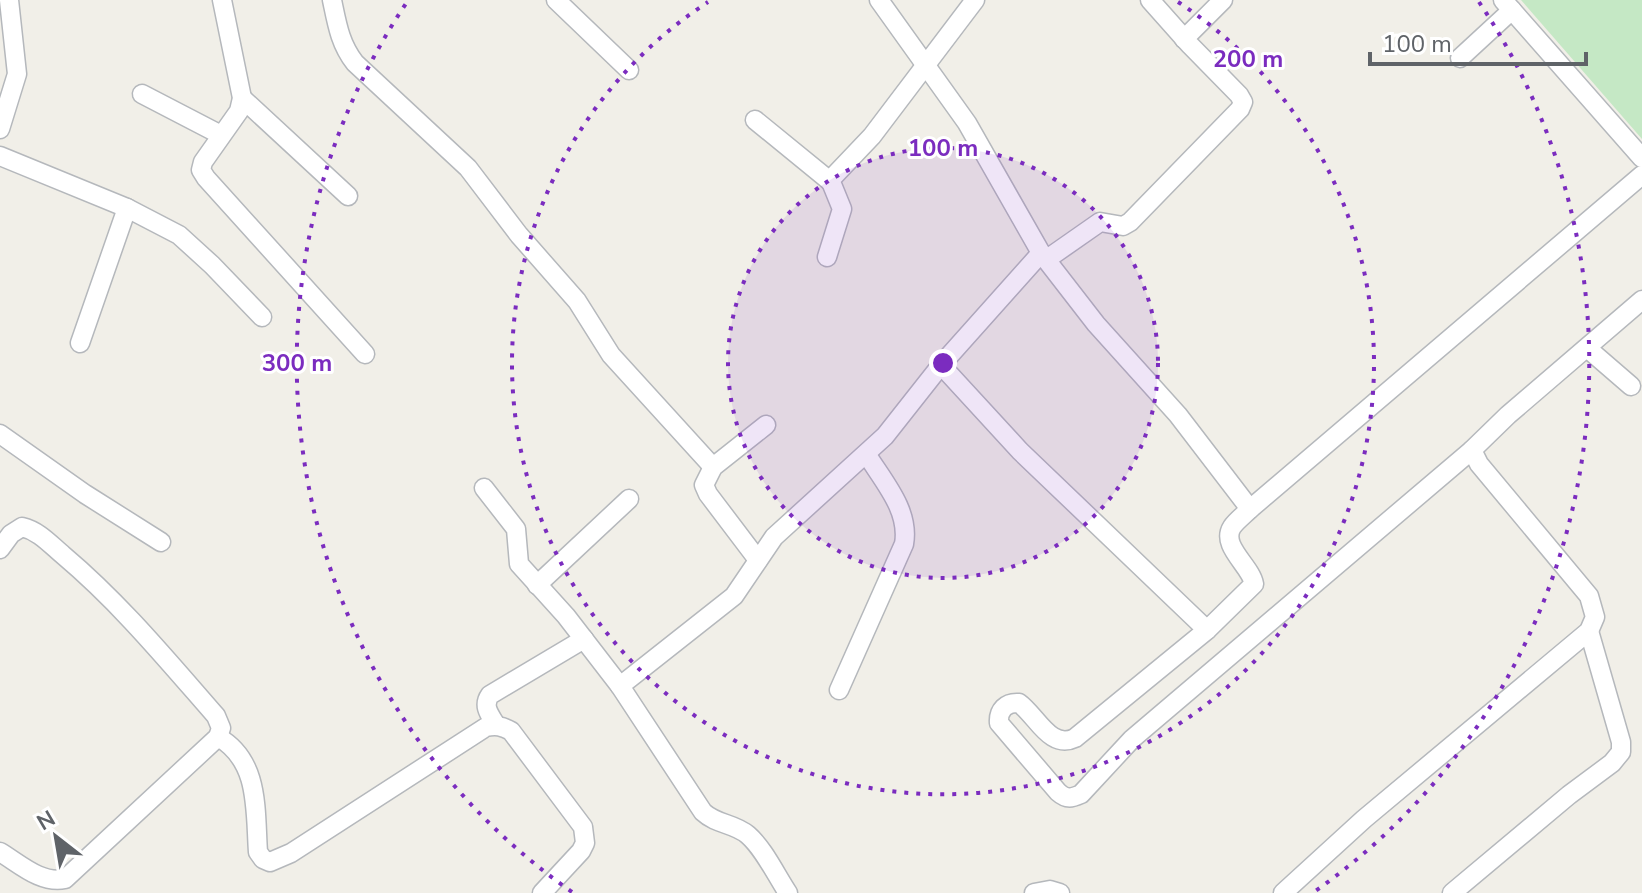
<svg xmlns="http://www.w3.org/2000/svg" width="1642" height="893" font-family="'Nunito Sans',sans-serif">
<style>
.green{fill:#c5e8c5}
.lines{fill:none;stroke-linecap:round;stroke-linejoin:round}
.minor-casing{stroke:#b5b8bc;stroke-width:21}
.minor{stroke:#fff;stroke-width:18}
.ring{fill:none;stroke:#7b2cbf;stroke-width:4;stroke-dasharray:4 8}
.centre{fill:#7b2cbf;stroke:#fff;stroke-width:4}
.ring-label{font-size:24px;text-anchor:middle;font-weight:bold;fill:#7b2cbf;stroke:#fff;stroke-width:6;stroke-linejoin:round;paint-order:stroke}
</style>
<rect width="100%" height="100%" fill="#f1efe8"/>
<polygon class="green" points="1521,0 1642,0 1642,139"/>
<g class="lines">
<defs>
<g id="minor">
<polyline points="222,0 242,98 239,111 203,162 201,170 206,178 365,354"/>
<path d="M 332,0 C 337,24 340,44 355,63 L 468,168 L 519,235 L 577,301 L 611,355 L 713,467"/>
<polyline points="556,0 629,70"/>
<polyline points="1503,0 1642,158"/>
<polyline points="1184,39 1223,0"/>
<polyline points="1460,58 1512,10"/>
<polyline points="142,94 221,135"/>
<polyline points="242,98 348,196"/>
<polyline points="755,120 831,182"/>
<polyline points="0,129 17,74 9,0"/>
<polyline points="0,156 127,208 179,235 212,265 262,317"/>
<polyline points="1041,253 1096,324 1178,415 1250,509"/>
<polyline points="827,257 842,209 831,182 833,177 872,136 975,0"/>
<polyline points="1047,259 1100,222 1123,226 1130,222 1240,109 1243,102 1239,95 1190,45 1150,0"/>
<polyline points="80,343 127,208"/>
<polyline points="1587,348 1631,386"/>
<polyline points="941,365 1020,451 1207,630"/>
<polyline points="0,434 85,494 161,542"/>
<path d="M 1472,450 L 1132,739 L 1081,794 C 1072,798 1067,800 1058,792 L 999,723 C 998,710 1006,702 1019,703 C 1037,716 1050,750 1075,738 L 1207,630 L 1254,584 C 1251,566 1220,546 1232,527 C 1236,521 1244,515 1250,509 L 1642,175"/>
<polyline points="484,488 516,529 519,564 566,616 620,686"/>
<path d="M 0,549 L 11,534 L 22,527 C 39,531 50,544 63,555 C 120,603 167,660 216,716 L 221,728 L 218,737 L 65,879 C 41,884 20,864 0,852"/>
<polyline points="758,560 708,494 704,485 713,467 766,425"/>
<polyline points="537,585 629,499"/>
<path d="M 839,690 L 904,544 C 910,511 884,482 867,455"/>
<path d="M 496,725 C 490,715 482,706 490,695 L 584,639"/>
<path d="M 218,737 C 260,761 255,810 258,852 L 263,859 L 270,862 L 291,853 L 486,727 C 496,725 502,726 511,731 L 583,827 L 585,843 L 581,851 L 542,893"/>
<path d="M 788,893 C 776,875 764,849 748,835 C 734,823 717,825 703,812 L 620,686 L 734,596 L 774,537 L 885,436 L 941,365 L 1041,253 L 967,123 L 879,0"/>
<polyline points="1034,893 1050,890 1060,893"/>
<polyline points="1283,893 1364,819 1589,631 1595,617 1589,596 1479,464 1472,450 1508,415 1642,300"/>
<polyline points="1452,893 1569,795 1612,763 1621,752 1621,742 1589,631"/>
</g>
</defs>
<use href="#minor" class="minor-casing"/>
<use href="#minor" class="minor"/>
</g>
<circle cx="943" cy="363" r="215" fill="#7b2cbf" fill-opacity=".12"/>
<g class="ring">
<circle cx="943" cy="363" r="215"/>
<path d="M1178 2A431 431 0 1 1 708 2"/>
<path d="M572 892A646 646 0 0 1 407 2M1479 2A646 646 0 0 1 1314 892"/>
</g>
<circle cx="943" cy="363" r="12" class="centre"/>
<g class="ring-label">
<text x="1248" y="67">200 m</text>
<text x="943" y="156">100 m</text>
<text x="297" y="371">300 m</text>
</g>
<g transform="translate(56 837) rotate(329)" stroke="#ffffff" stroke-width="6" paint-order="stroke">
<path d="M0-6L14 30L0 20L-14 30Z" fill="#5f6368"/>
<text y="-12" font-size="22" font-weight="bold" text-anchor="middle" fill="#5f6368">N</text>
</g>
<path d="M1370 52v12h216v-12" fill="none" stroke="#5f6368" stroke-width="4"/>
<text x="1382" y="52" font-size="24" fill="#5f6368" stroke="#ffffff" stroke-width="6" paint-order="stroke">100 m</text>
</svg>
